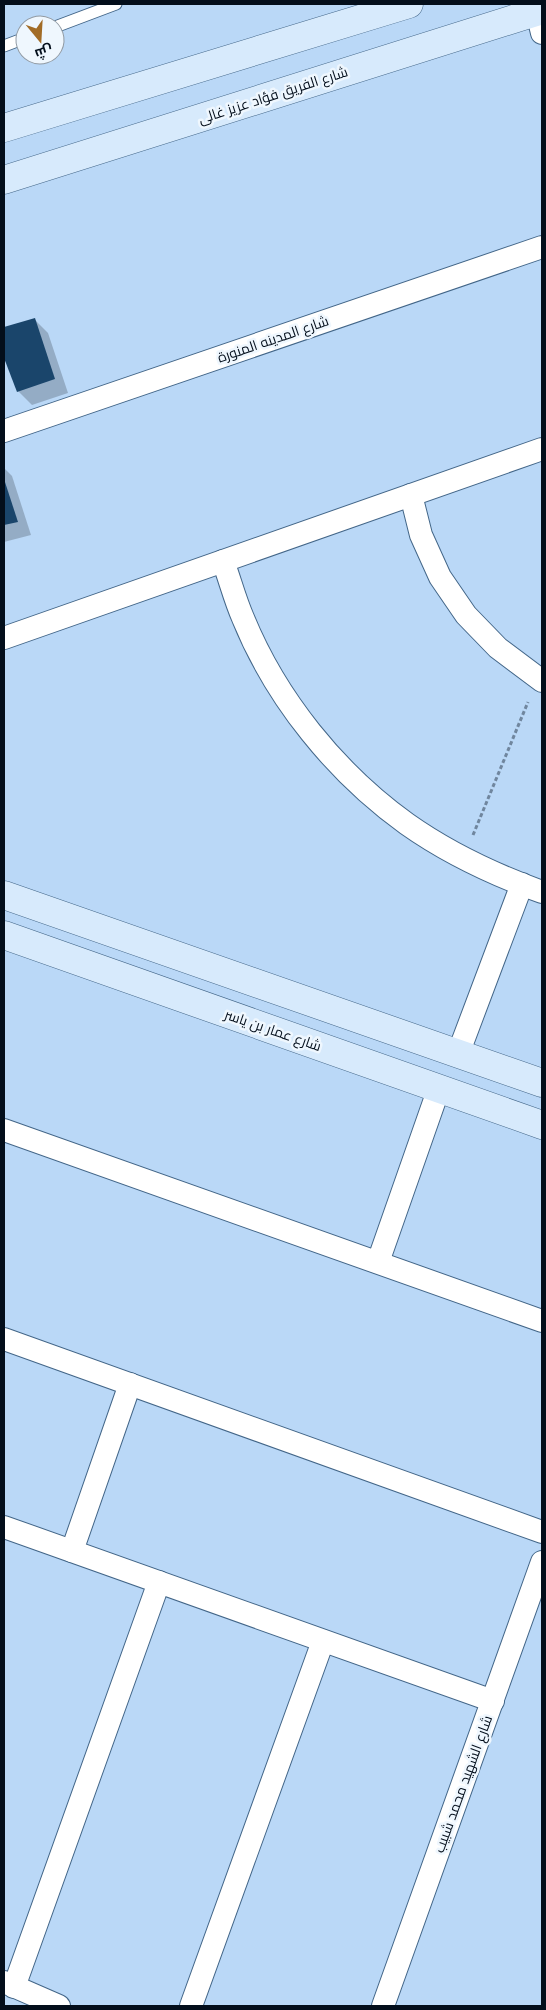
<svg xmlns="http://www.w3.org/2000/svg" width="546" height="2010" font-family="Helvetica,Cairo,sans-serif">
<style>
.shadow{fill:#0003}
.building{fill:#1a456b}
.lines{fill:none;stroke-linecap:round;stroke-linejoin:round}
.lane-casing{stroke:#436688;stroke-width:13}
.street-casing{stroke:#436688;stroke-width:24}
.secondary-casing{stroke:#436688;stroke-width:29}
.path{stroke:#70869e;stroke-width:3;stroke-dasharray:4 2.5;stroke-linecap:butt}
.lane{stroke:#fff;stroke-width:11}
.street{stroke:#fff;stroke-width:22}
.secondary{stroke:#d7eafc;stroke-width:28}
.labels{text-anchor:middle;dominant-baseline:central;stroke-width:5;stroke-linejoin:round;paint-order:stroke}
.street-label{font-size:14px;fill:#030e1b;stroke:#eff7fe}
</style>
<rect width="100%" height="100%" fill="#bad8f7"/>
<g class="shadow">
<polygon points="35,320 48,333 68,393 32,405 18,391 4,355 4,328"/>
<polygon points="4,468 12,476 31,535 4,542"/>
</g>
<g class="building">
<polygon points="35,318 55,379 17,392 4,358 4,327"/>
<polygon points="4,479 18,522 4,525"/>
</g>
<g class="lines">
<defs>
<g id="lane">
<polyline points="55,27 116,4"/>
<polyline points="4,46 25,38"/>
</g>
<g id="street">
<polyline points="537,12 542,33"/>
<polyline points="4,431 542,247"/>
<polyline points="411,495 421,535 440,577 466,615 498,648 542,681"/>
<path d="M 223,561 C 230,580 235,600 243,618 C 276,699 336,773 407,824 C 448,853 495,875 542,892"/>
<polyline points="4,638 542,449"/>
<polyline points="458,1054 522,884"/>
<polyline points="4,1130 542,1321"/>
<polyline points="378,1262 439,1088"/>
<polyline points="4,1339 542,1532"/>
<polyline points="4,1527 493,1701"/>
<polyline points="72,1551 130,1384"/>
<polyline points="4,1982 59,2006"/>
<polyline points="14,1987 159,1582"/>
<polyline points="191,2006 323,1641"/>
<polyline points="383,2006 542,1562"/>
</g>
<g id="secondary">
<polyline points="4,128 409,4"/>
<polyline points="4,180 542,10"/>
<polyline points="4,895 542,1083"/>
<polyline points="4,935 542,1125"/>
</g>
</defs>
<use href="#lane" class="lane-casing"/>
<use href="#street" class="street-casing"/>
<use href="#secondary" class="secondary-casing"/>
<polyline class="path" points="473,835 528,702"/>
<use href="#lane" class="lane"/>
<use href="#street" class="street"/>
<use href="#secondary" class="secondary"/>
</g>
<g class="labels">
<g class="street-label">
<text transform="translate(273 95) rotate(-18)">شارع الفريق فؤاد عزيز غالى</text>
<text transform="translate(273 339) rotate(-19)">شارع المدينه المنورة</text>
<text transform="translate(273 1030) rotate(19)">شارع عمار بن ياسر</text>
<text transform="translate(463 1784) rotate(-70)">شارع الشهيد محمد شبيب</text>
</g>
</g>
<rect width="546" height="2010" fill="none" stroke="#030e1b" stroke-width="10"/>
<g transform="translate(40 40) rotate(162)"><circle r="24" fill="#eff7fe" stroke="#919aa3"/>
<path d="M0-4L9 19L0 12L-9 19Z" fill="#a26c27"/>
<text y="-8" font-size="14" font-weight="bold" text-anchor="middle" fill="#030e1b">ش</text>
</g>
</svg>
